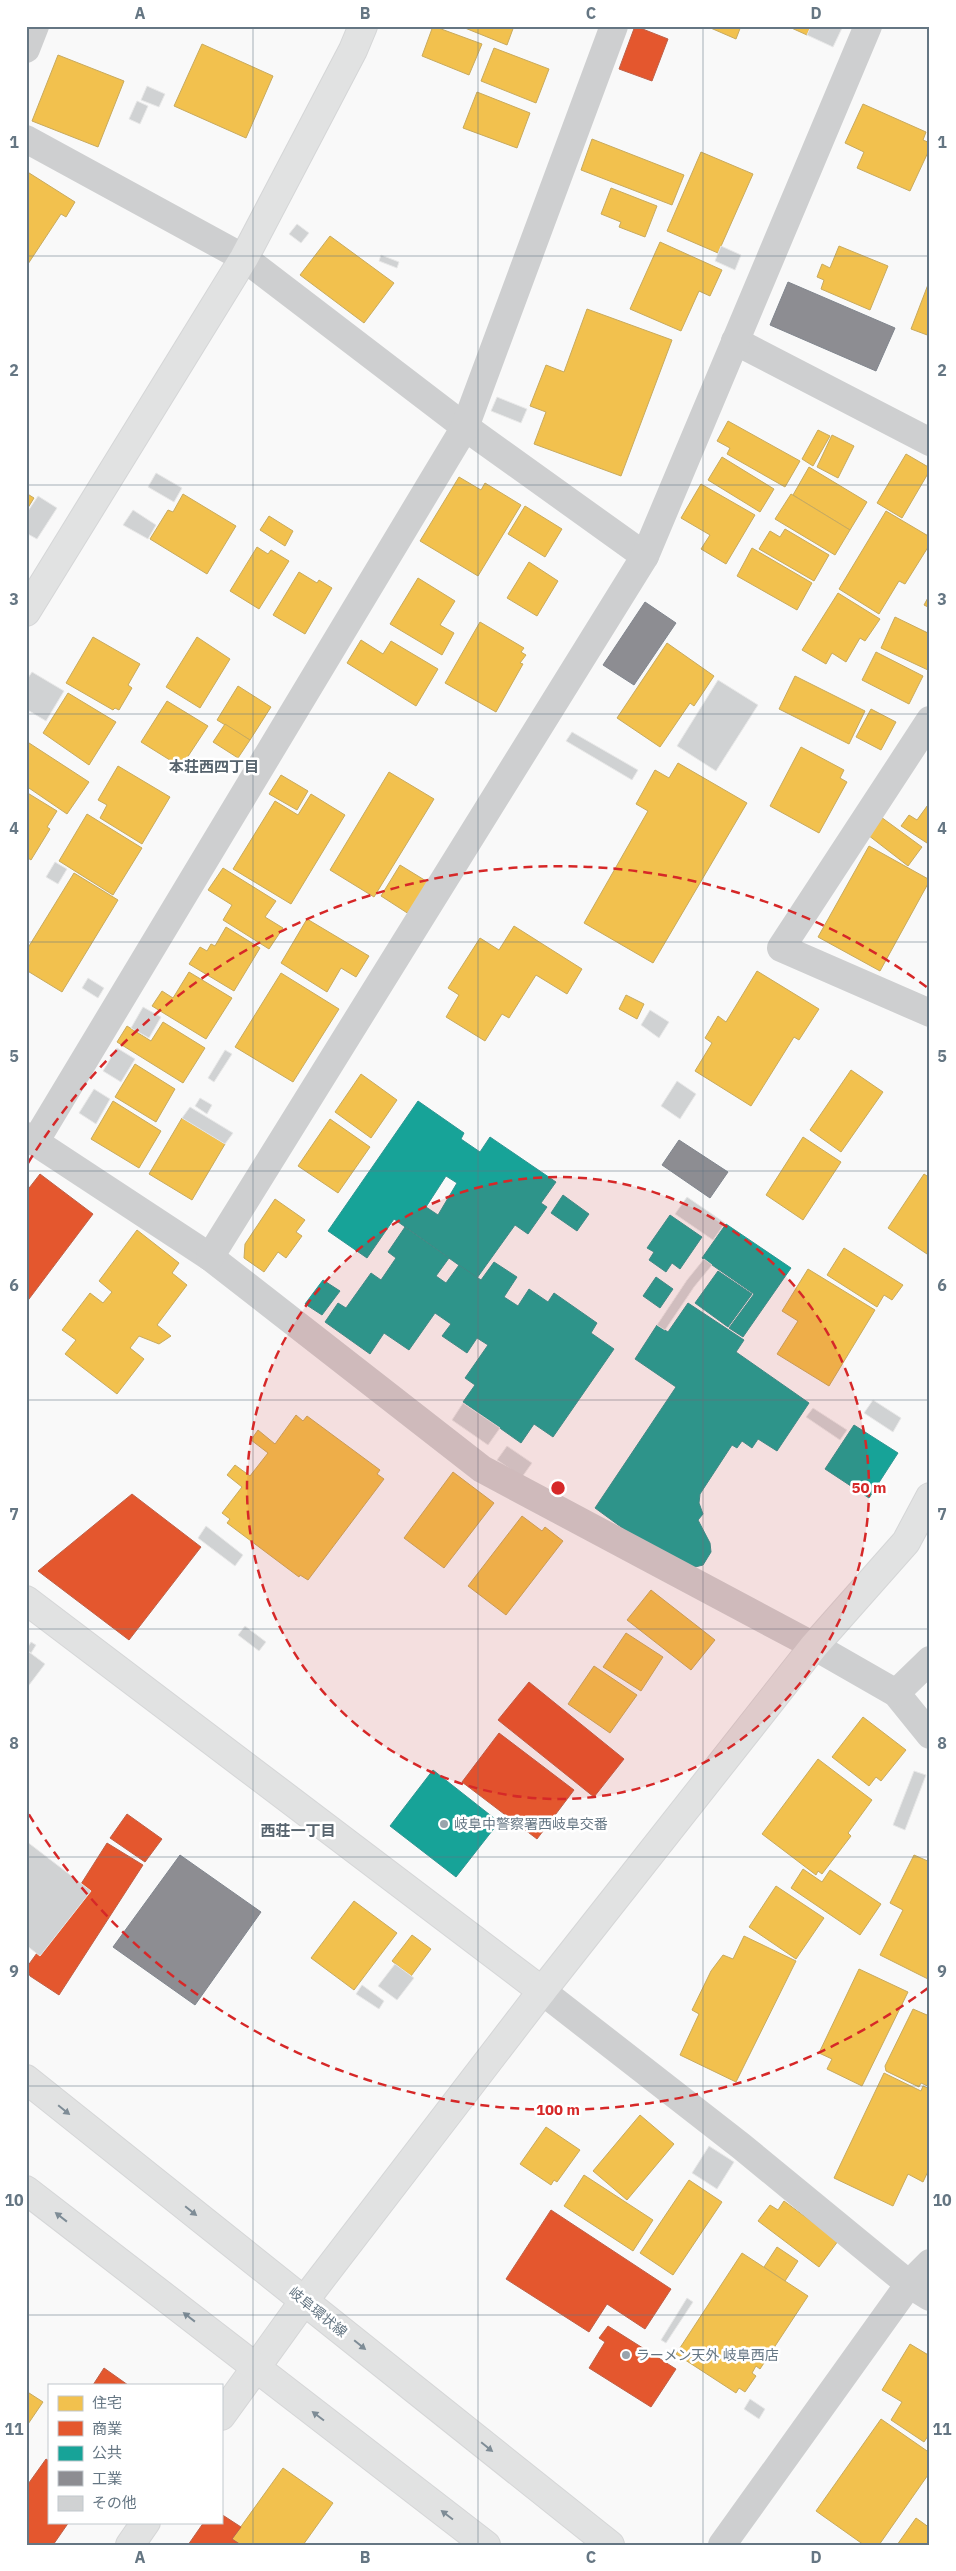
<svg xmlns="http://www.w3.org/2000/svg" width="956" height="2571" font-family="'IBM Plex Sans','Noto Sans JP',sans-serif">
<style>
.homes{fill:#f2c14e;stroke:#c8aa5e}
.shops{fill:#e4572e;stroke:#be6048}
.public{fill:#17a398;stroke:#2e9692;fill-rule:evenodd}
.industry{fill:#8d8d92;stroke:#81868e}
.building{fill:#d0d2d3;stroke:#e8e8e8}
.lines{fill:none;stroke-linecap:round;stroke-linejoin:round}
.secondary-casing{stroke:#d5d6d7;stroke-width:30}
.primary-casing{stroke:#d5d6d7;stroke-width:30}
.street{stroke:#cecfd0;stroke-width:28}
.secondary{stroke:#e1e2e2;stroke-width:28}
.primary{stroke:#e1e2e2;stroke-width:28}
.oneway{fill:#7e8c96}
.grid{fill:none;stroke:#657683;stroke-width:1;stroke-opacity:0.55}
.ring{fill:none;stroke:#d62828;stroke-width:2.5;stroke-dasharray:9 6}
.poi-dot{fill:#99a4ac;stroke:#fff;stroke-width:2}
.labels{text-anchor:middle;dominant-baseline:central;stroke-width:5;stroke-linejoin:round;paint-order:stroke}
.poi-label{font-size:14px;fill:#657683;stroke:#fff;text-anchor:start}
.street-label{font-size:14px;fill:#657683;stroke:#fff}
.neighbourhood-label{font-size:15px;font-weight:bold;fill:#57646e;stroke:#fff}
.centre{fill:#d62828;stroke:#fff;stroke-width:2.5}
.ring-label{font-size:15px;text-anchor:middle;font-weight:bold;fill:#d62828;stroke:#fff;stroke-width:5;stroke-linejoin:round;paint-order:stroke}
.neatline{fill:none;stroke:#657683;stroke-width:2}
.grid-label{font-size:16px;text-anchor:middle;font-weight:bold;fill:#657683}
</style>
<rect width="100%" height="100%" fill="#f9f9f9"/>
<g class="homes">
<polygon points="433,26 482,44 469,75 422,56"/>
<polygon points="460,26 514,26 507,45"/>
<polygon points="706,26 741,26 736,39"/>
<polygon points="787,26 811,26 807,35"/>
<polygon points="202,44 273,76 246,138 174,106"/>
<polygon points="494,48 549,69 536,103 481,81"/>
<polygon points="58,55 124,81 98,147 32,121"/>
<polygon points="477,92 530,113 517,148 463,128"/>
<polygon points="863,104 926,132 923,140 930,143 930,148 910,191 857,168 864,152 845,143"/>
<polygon points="592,139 684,175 672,205 581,170"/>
<polygon points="701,152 753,174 718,253 667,231"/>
<polygon points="26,171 75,202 66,217 61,214 26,267"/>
<polygon points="611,188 657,206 645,237 619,227 621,222 601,214"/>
<polygon points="330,236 394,283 364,323 300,275"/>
<polygon points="660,242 722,270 710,296 699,291 681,331 630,309"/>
<polygon points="839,246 888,266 870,310 821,289 824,280 817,277 822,264 830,268"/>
<polygon points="929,282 930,282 930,336 911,329"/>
<polygon points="587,309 672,340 621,476 534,444 546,412 530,406 546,365 564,372"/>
<polygon points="728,421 800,461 785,487 727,454 730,448 717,441"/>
<polygon points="818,430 830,436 813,466 802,459"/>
<polygon points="832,435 854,446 838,478 817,467"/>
<polygon points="906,454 930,468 930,470 902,518 877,503"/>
<polygon points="722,457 774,489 760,512 708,480"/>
<polygon points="809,467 867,502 850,530 793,495"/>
<polygon points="459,477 481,490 485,483 521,505 478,576 420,541"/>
<polygon points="701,484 755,515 726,564 701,549 710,535 681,518"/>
<polygon points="26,493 34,498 26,511"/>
<polygon points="183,494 236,526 207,574 150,539 168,510 173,512"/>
<polygon points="791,494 850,530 835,555 775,519"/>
<polygon points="525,506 562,529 545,557 508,534"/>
<polygon points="886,511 930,537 930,544 905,584 899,581 879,614 839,589"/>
<polygon points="269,516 293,531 285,546 260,530"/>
<polygon points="785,529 829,555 814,581 759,549 770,531 780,537"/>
<polygon points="257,547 268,554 271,550 289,561 259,609 230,591"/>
<polygon points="752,548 812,583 797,610 737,576"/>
<polygon points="529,562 558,581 537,616 507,598"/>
<polygon points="299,572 317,583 319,580 332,588 305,634 273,615"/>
<polygon points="418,578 455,601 440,625 454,633 442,655 390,624"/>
<polygon points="838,593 880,619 865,641 860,638 846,662 832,653 826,664 802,650"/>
<polygon points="930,594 930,608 924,605"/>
<polygon points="895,617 930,634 928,670 881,648"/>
<polygon points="480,622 524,648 521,652 526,655 520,663 523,664 496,712 445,683"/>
<polygon points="93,637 140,664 128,685 132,688 119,710 115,708 113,710 66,683"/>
<polygon points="197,637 230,659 200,708 166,687"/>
<polygon points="361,640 383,654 391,641 438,669 416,706 347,663"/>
<polygon points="667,643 714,676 694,706 690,703 660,747 617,718"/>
<polygon points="876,652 923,676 909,704 862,680"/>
<polygon points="795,676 865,711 849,744 779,709"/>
<polygon points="238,686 271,707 250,740 217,720"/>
<polygon points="68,693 116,722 89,765 43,733"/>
<polygon points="167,701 208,726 181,767 141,742"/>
<polygon points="871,709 896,722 881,750 856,737"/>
<polygon points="225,724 250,740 238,758 213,742"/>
<polygon points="26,741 89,782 67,814 26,786"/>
<polygon points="801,747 844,770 840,778 847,782 819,833 770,806"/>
<polygon points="678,763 747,803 653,963 584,923 648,811 636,804 655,770 669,778"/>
<polygon points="118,766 170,797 142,844 100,818 107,805 98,800"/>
<polygon points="389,772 434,799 374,897 330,870"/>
<polygon points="281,775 308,791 297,810 269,794"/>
<polygon points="26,792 57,811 47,827 50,829 31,860 28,858 26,861"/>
<polygon points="311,794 345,815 291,904 233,869 275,801 298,815"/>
<polygon points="930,802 930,845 901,826 909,815 917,820"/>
<polygon points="87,814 142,848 113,895 59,861"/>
<polygon points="881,817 922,847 908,866 868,835"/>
<polygon points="869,846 930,880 880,971 818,937"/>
<polygon points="400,865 431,884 412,916 381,896"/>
<polygon points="223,868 276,901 265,917 283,928 269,949 223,920 232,905 208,890"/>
<polygon points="74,873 118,900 62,992 26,970 26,951"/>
<polygon points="307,919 369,956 356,977 341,968 327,992 281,963"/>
<polygon points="514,926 582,969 567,994 536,975 509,1018 502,1014 485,1041 446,1017 459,995 448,988 480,938 499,950"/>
<polygon points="226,927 260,948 234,991 189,964 200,947 207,951 211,944 215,946"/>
<polygon points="757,971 819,1009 799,1040 794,1037 751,1106 695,1071 712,1043 705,1038 718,1016 726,1022"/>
<polygon points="189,972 232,998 206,1039 152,1006 162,991 173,998"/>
<polygon points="281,973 339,1009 293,1082 235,1047"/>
<polygon points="626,995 644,1004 637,1019 619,1009"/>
<polygon points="163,1022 205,1048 183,1083 117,1042 127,1026 151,1041"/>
<polygon points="135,1064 175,1089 156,1122 115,1097"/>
<polygon points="851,1070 883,1092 841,1152 810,1130"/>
<polygon points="361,1074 397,1100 371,1138 335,1112"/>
<polygon points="113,1101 161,1131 139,1168 91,1139"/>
<polygon points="182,1118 225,1144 192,1200 149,1174"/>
<polygon points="330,1119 370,1147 338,1193 298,1166"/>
<polygon points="803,1137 841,1162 803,1220 766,1195"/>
<polygon points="924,1174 930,1178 930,1256 888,1228"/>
<polygon points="275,1199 305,1220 296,1232 302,1236 286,1258 278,1252 264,1272 244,1258 245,1244"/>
<polygon points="137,1230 179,1263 172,1273 187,1285 157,1325 171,1336 159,1344 139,1336 130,1348 144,1359 117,1394 65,1354 76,1340 62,1330 90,1293 103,1303 112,1292 99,1281"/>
<polygon points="844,1248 903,1285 892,1300 884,1295 877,1307 827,1275"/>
<polygon points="808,1269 875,1310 829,1386 777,1354 798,1321 782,1311"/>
<polygon points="296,1415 303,1421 307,1416 380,1470 377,1474 384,1479 308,1580 300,1575 299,1577 227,1523 230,1519 222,1513 242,1487 227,1475 235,1465 250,1476 268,1453 251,1440 258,1430 275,1444"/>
<polygon points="453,1472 494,1503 444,1568 404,1538"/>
<polygon points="522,1516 542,1531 545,1527 563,1541 506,1615 468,1586"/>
<polygon points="651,1590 715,1640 691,1670 627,1620"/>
<polygon points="626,1633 663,1657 641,1691 603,1667"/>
<polygon points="594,1666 637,1695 610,1733 568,1704"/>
<polygon points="863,1717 906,1750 881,1781 876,1777 869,1786 832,1757"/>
<polygon points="818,1759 872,1800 848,1833 851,1836 822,1874 818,1871 816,1875 762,1834"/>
<polygon points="914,1855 930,1862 930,1980 880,1955 903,1910 890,1903"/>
<polygon points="803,1869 822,1882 830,1870 881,1904 860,1935 791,1888"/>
<polygon points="776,1886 824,1918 796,1959 749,1927"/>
<polygon points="354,1901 397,1933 354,1990 311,1958"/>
<polygon points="412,1935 431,1949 411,1976 392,1961"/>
<polygon points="744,1936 796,1961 736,2082 680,2055 699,2014 692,2010 711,1971 723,1955 733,1959"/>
<polygon points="859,1969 908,1992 862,2086 827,2069 832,2059 819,2053"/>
<polygon points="913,2009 927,2015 930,2011 930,2087 921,2083 919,2087 886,2071 885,2066"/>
<polygon points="884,2073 921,2091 923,2086 930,2089 930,2167 923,2182 908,2174 893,2206 834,2178"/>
<polygon points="640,2115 674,2144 627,2200 593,2171"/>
<polygon points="546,2127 580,2150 557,2182 554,2180 551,2185 520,2164"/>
<polygon points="584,2175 653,2220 633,2251 564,2206"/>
<polygon points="689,2180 722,2202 673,2275 640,2253"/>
<polygon points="784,2201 838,2241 819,2267 758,2221 770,2205 778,2210"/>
<polygon points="777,2247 798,2261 785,2281 764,2267"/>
<polygon points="742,2253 808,2296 760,2369 756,2366 752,2373 756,2376 745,2392 739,2388 736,2393 676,2354"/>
<polygon points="910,2344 930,2356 930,2433 924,2442 891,2420 902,2402 882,2390"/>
<polygon points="26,2391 43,2402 26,2427"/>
<polygon points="881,2419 930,2453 930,2472 879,2545 864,2545 816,2511"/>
<polygon points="283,2468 333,2503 303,2545 241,2545 232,2539"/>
<polygon points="916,2518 930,2528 930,2545 897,2545"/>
</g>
<g class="shops">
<polygon points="635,26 668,39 652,81 619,69"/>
<polygon points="40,1174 93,1214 26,1303 26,1192"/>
<polygon points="132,1494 201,1547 129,1640 38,1571"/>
<polygon points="529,1682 624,1759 594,1797 498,1720"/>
<polygon points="499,1733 574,1790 537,1839 462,1782"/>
<polygon points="127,1814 162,1839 145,1862 110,1838"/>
<polygon points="107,1843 143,1865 59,1995 30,1976 27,1967 37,1953 40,1956 91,1891 81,1884"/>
<polygon points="551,2210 671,2289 645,2329 607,2304 589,2332 506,2279"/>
<polygon points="608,2326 676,2369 651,2407 589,2368 605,2342 599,2338"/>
<polygon points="104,2368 128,2385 93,2385"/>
<polygon points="46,2459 49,2461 49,2522 69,2522 53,2545 26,2545 26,2487"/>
<polygon points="221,2514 241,2527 232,2539 241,2545 188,2545 204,2522 221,2522"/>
</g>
<g class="public">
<path d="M 418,1101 L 464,1133 L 461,1139 L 480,1152 L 490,1137 L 556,1182 L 541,1203 L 547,1207 L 528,1234 L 515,1225 L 477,1278 L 394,1219 L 367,1258 L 328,1231 ZM 446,1176 L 457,1183 L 438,1215 L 426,1207 Z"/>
<polygon points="563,1195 589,1214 577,1231 551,1213"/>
<polygon points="670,1215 702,1237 680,1269 672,1263 666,1272 649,1260 654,1252 647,1248"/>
<polygon points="726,1224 791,1268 743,1337 729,1328 754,1294 702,1258"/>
<polygon points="405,1227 449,1258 436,1276 446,1283 459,1265 481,1280 494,1262 517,1277 504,1297 518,1306 529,1289 548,1302 554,1293 597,1323 591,1333 614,1349 553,1437 534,1424 521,1443 463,1402 475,1385 465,1378 488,1345 477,1338 467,1353 442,1336 451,1324 435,1313 409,1350 384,1333 370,1354 325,1322 338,1303 346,1308 371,1273 381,1280 396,1258 388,1252"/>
<polygon points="718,1271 752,1294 728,1327 695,1303"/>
<polygon points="656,1277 673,1289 660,1308 643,1296"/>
<polygon points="323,1280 340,1291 322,1315 305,1304"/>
<polygon points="688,1303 744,1340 736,1352 809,1403 777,1451 758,1439 752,1448 742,1441 737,1448 732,1445 700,1494 699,1503 703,1514 698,1520 710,1543 711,1552 703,1565 691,1568 632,1535 595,1508 676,1387 635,1359 657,1325 668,1332"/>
<polygon points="854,1425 898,1453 869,1498 825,1469"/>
<polygon points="433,1770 499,1822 456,1877 390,1826"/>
</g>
<g class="industry">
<polygon points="788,282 895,328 876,371 770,325"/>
<polygon points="645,602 676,623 634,685 603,665"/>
<polygon points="679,1140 728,1172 710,1198 662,1165"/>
<polygon points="180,1855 261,1912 195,2005 113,1947"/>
</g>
<g class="building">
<polygon points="811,26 843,26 833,47 807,35"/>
<polygon points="147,86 165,94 159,107 141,100"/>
<polygon points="137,101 148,106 140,124 129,119"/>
<polygon points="297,224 309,233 301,243 289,234"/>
<polygon points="721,246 741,255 735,270 715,261"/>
<polygon points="381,255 399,262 397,268 379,261"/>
<polygon points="497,397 527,409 521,423 491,411"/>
<polygon points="156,473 182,488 174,502 148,487"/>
<polygon points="38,496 57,508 37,539 26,533 26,514"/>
<polygon points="133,510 156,525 148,539 123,525"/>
<polygon points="32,672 64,691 46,721 26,709 26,681"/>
<polygon points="718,680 758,705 716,771 677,746"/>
<polygon points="572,732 638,770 632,780 566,741"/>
<polygon points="55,862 67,869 58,884 46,877"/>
<polygon points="88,978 104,988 98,998 82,988"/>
<polygon points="143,1007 161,1017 149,1038 131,1028"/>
<polygon points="650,1010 669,1022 659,1038 641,1025"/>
<polygon points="117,1048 135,1059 121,1082 103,1071"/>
<polygon points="225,1050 232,1054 214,1082 208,1078"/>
<polygon points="677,1081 696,1094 680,1119 661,1106"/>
<polygon points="94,1089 110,1099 96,1124 79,1113"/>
<polygon points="200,1098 212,1105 207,1114 195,1106"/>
<polygon points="190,1107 233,1133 225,1144 182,1118"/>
<polygon points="687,1197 725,1223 713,1240 675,1214"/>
<polygon points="704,1259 712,1265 694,1287 665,1330 657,1325 687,1280"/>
<polygon points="873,1400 901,1418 893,1432 864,1413"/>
<polygon points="463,1403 500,1428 488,1445 452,1420"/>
<polygon points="813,1408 847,1430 840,1440 806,1417"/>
<polygon points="507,1446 532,1463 522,1477 497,1460"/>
<polygon points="206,1526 243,1555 235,1566 198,1538"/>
<polygon points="245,1626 266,1642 259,1651 238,1635"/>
<polygon points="31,1642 36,1645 31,1653 26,1650"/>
<polygon points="29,1652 45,1664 26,1689 26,1656"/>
<polygon points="914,1771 926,1775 905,1830 893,1825"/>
<polygon points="26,1841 91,1891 40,1956 26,1945"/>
<polygon points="395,1964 414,1978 397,2000 378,1986"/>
<polygon points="362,1985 384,2001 379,2009 356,1994"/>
<polygon points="709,2146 734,2162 717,2189 692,2173"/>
<polygon points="687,2298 693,2302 666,2343 661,2340"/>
<polygon points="750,2399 765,2409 759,2419 744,2409"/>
</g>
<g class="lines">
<defs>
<g id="secondary">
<polyline points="26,612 244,258 353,50 363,26"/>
<polyline points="26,1600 542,1991"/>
<polyline points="221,2416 304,2301 542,1991 814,1646 906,1542 930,1497"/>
<polyline points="130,2545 146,2522"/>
</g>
<g id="primary">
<polyline points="26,2079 610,2545"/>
<polyline points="26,2190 486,2545"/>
</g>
</defs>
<use href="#secondary" class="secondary-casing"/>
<use href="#primary" class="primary-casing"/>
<g class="street">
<polyline points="26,49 35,26"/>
<polyline points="26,139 244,258 465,427 645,556"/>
<polyline points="735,341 930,442"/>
<polyline points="930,720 781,948 930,1013"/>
<polyline points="26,1136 210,1257 482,1469 814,1646 896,1693 930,1735"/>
<polyline points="35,1142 465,427 614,26"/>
<polyline points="210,1257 645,556 868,26"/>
<polyline points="896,1693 930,1660"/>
<polyline points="542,1991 741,2146 909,2284 930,2297"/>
<polyline points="722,2545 909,2284 930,2263"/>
</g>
<use href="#secondary" class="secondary"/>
<use href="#primary" class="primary"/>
</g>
<defs><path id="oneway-solid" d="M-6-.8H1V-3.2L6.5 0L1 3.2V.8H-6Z" transform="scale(1.25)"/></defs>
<g class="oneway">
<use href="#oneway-solid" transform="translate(64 2110) rotate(39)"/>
<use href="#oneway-solid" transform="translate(191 2211) rotate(39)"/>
<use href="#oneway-solid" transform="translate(61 2217) rotate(-142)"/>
<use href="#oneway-solid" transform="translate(189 2317) rotate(-142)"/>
<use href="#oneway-solid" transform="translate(360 2345) rotate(39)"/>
<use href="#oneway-solid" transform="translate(318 2416) rotate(-143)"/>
<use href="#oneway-solid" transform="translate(487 2447) rotate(39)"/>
<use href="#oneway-solid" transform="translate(447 2515) rotate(-143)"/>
</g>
<path class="grid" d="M 253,26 L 253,2545M 478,26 L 478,2545M 703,26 L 703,2545M 26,256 L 930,256M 26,485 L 930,485M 26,714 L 930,714M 26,942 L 930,942M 26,1171 L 930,1171M 26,1400 L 930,1400M 26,1629 L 930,1629M 26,1857 L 930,1857M 26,2086 L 930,2086M 26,2315 L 930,2315"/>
<circle cx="558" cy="1488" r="311" fill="#d62828" fill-opacity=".12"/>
<g class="ring">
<circle cx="558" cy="1488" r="311"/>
<path d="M928 1988A622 622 0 0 1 28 1813M28 1163A622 622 0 0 1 928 988"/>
</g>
<g class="poi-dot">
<circle cx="444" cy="1824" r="5"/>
<circle cx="626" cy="2355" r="5"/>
</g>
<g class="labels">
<g class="poi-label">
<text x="454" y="1824">岐阜中警察署西岐阜交番</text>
<text x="636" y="2355">ラーメン天外 岐阜西店</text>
</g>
<g class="street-label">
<text transform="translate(318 2312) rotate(39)">岐阜環状線</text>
</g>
<g class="neighbourhood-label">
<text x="214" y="766">本荘西四丁目</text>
<text x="298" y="1830">西荘一丁目</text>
</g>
</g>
<circle cx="558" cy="1488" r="8" class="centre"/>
<g class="ring-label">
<text x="869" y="1493">50 m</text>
<text x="558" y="2115">100 m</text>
</g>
<rect width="956" height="2571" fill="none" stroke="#ffffff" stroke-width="55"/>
<rect x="48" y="2384" width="175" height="140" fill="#ffffff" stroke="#c1c8cd"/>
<rect x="58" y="2396" width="25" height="15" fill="#f2c14e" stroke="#c1c8cd"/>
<text x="92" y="2408" font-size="15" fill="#657683">住宅</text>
<rect x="58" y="2421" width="25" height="15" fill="#e4572e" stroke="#c1c8cd"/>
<text x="92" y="2434" font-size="15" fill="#657683">商業</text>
<rect x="58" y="2446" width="25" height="15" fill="#17a398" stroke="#c1c8cd"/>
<text x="92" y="2458" font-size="15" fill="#657683">公共</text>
<rect x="58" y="2471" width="25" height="15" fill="#8d8d92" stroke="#c1c8cd"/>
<text x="92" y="2484" font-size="15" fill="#657683">工業</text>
<rect x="58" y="2496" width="25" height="15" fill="#d0d2d3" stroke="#c1c8cd"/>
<text x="92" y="2508" font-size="15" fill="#657683">その他</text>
<rect x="28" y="28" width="900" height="2516" class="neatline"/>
<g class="grid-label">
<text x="140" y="19">A</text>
<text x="365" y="19">B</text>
<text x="591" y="19">C</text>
<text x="816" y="19">D</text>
<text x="14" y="148">1</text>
<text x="942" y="148">1</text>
<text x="14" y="376">2</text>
<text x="942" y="376">2</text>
<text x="14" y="605">3</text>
<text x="942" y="605">3</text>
<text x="14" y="834">4</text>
<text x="942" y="834">4</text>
<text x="14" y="1062">5</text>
<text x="942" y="1062">5</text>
<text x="14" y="1291">6</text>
<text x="942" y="1291">6</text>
<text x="14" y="1520">7</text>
<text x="942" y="1520">7</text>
<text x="14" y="1749">8</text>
<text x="942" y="1749">8</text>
<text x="14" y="1977">9</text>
<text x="942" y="1977">9</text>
<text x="14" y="2206">10</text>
<text x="942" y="2206">10</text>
<text x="14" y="2435">11</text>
<text x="942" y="2435">11</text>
<text x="140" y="2563">A</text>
<text x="365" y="2563">B</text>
<text x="591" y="2563">C</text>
<text x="816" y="2563">D</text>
</g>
</svg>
